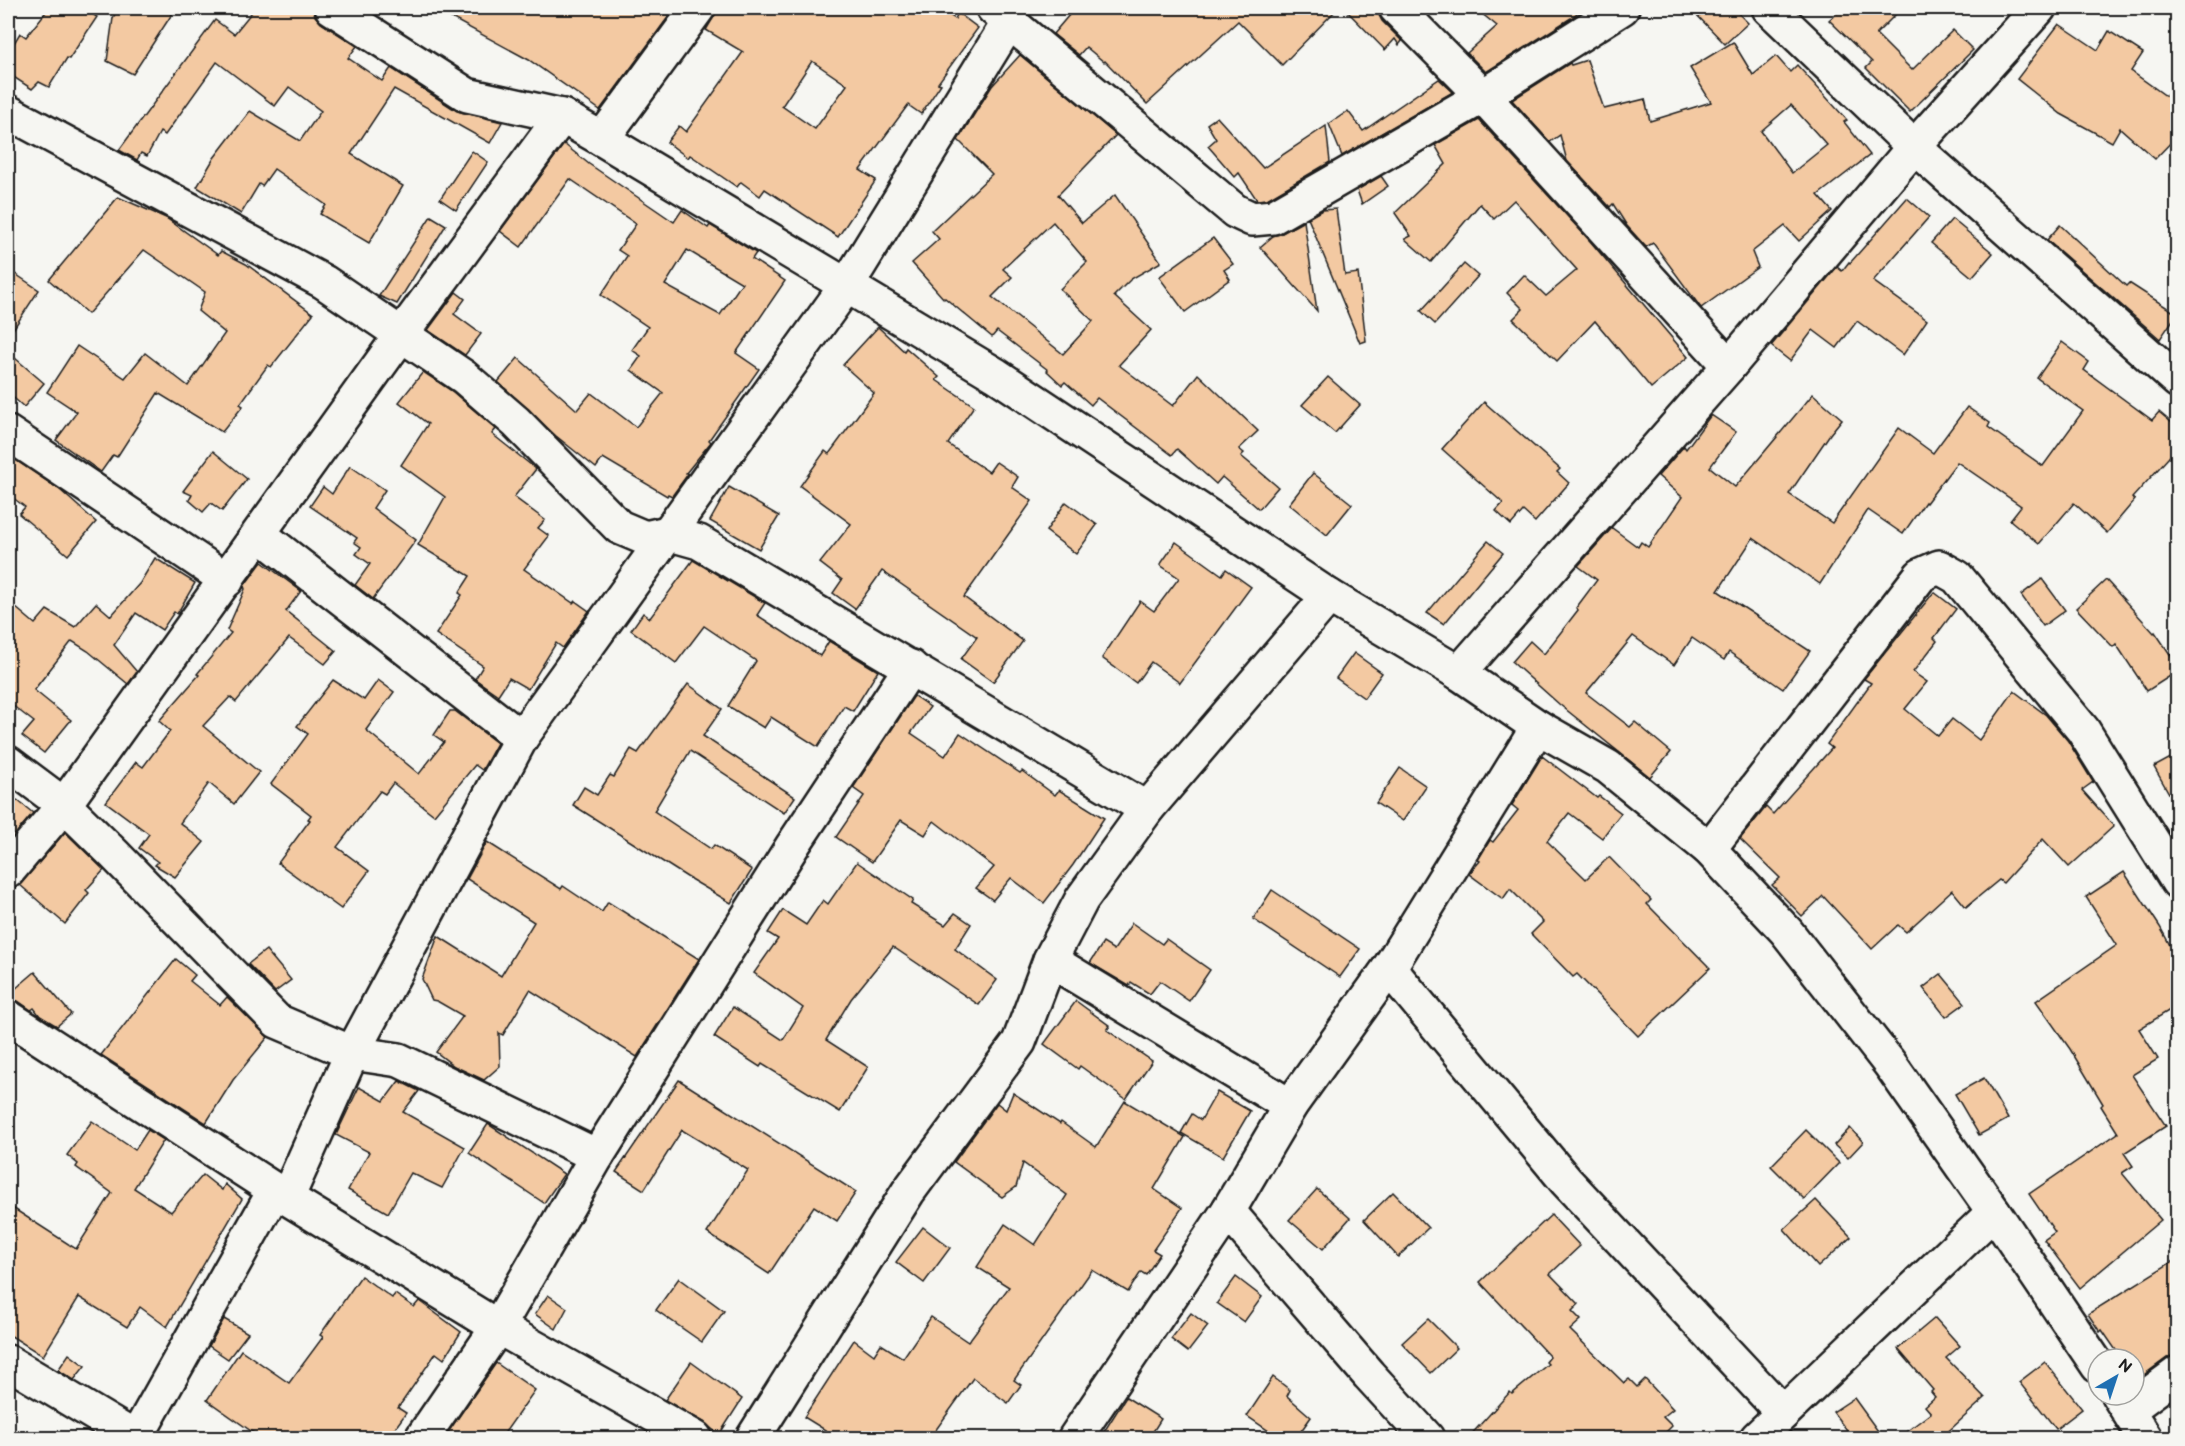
<svg xmlns="http://www.w3.org/2000/svg" width="2185" height="1446" font-family="'Balsamiq Sans',sans-serif">
<style>
.building{fill:#f3c9a2;stroke:#1c1c1c;stroke-width:1.5;fill-rule:evenodd}
.lines{fill:none;stroke-linecap:round;stroke-linejoin:round}
.minor-casing{stroke:#1c1c1c;stroke-width:38}
.minor{stroke:#f6f6f2;stroke-width:33}
</style>
<rect width="100%" height="100%" fill="#f6f6f2"/>
<filter id="ink" filterUnits="userSpaceOnUse"><feTurbulence type="fractalNoise" baseFrequency=".0167" numOctaves="2"/><feDisplacementMap in="SourceGraphic" scale="12" xChannelSelector="R" yChannelSelector="G"/><feConvolveMatrix kernelMatrix="1 2 1 2 8 2 1 2 1" color-interpolation-filters="sRGB"/></filter>
<g filter="url(#ink)">
<g class="building">
<polygon points="49,8 55,8 65,13 70,8 83,8 97,17 69,59 67,58 49,87 39,82 32,89 15,78 8,65 8,53 20,33 26,37"/>
<polygon points="118,8 126,8 139,13 143,8 176,8 133,74 107,61 113,18"/>
<polygon points="255,8 313,8 315,16 321,23 357,46 348,58 382,81 391,68 457,111 502,122 490,143 394,89 351,154 403,186 369,243 320,214 326,205 274,169 262,186 259,184 241,214 197,187 214,158 250,111 300,141 321,111 289,87 275,106 217,62 165,135 160,132 147,156 141,153 137,160 119,150 215,20 234,34"/>
<polygon points="433,8 657,8 669,16 600,110 529,60"/>
<path d="M 719,8 L 939,8 L 955,19 L 958,13 L 978,28 L 938,83 L 941,84 L 921,114 L 908,105 L 860,170 L 876,180 L 838,237 L 765,189 L 760,196 L 741,182 L 737,187 L 690,155 L 688,158 L 667,142 L 679,126 L 686,132 L 743,52 L 706,30 ZM 812,61 L 847,85 L 815,129 L 782,106 Z"/>
<polygon points="1075,8 1338,8 1282,65 1238,21 1147,104 1105,61 1104,62 1086,47 1079,55 1053,34"/>
<polygon points="1344,8 1378,8 1378,13 1382,21 1402,41 1399,45 1395,39 1385,50"/>
<polygon points="1475,8 1583,8 1571,18 1486,72 1467,53 1497,26"/>
<polygon points="1690,8 1733,8 1748,23 1725,44"/>
<polygon points="1842,8 1902,8 1876,34 1912,70 1953,30 1973,50 1910,112 1866,68 1872,62 1829,20"/>
<polygon points="2059,24 2098,50 2109,31 2143,53 2131,71 2166,96 2178,83 2178,135 2155,159 2120,128 2112,142 2061,114 2017,79"/>
<path d="M 1733,42 L 1753,75 L 1776,56 L 1790,72 L 1797,65 L 1847,120 L 1844,122 L 1870,155 L 1818,195 L 1832,211 L 1799,241 L 1785,226 L 1752,252 L 1758,267 L 1701,308 L 1653,243 L 1646,247 L 1627,226 L 1613,204 L 1610,207 L 1567,161 L 1560,135 L 1550,142 L 1512,100 L 1570,63 L 1571,65 L 1587,60 L 1604,109 L 1645,99 L 1650,121 L 1711,102 L 1690,68 ZM 1791,105 L 1827,145 L 1792,173 L 1761,131 Z"/>
<path d="M 1020,55 L 1116,135 L 1058,195 L 1082,223 L 1115,195 L 1161,262 L 1131,279 L 1114,296 L 1151,330 L 1119,365 L 1173,406 L 1198,374 L 1258,431 L 1239,449 L 1244,453 L 1241,456 L 1278,487 L 1259,509 L 1222,477 L 1216,484 L 1177,449 L 1172,455 L 1097,398 L 1091,405 L 1065,382 L 1062,385 L 1047,371 L 1048,370 L 997,331 L 992,337 L 945,298 L 944,299 L 912,263 L 939,239 L 932,231 L 992,174 L 958,140 L 992,86 ZM 1053,222 L 1087,262 L 1060,289 L 1093,321 L 1063,354 L 992,297 L 1012,277 L 1003,269 Z"/>
<polygon points="1439,79 1453,92 1342,156 1329,124 1348,111 1363,131"/>
<polygon points="1217,117 1263,168 1326,126 1330,162 1267,199 1257,200 1239,173 1235,177 1208,146 1216,139 1207,124"/>
<polygon points="1479,120 1590,241 1688,357 1651,388 1595,321 1557,361 1513,319 1523,309 1507,293 1524,275 1546,296 1577,270 1514,200 1494,219 1480,204 1431,262 1405,239 1411,236 1395,213 1446,164 1435,145"/>
<path d="M 564,144 L 589,164 L 674,222 L 682,210 L 708,228 L 710,225 L 756,253 L 752,259 L 785,281 L 736,353 L 759,369 L 709,440 L 711,442 L 686,473 L 688,474 L 672,496 L 668,494 L 667,496 L 603,458 L 596,468 L 556,436 L 498,382 L 518,358 L 577,410 L 591,393 L 636,427 L 663,393 L 631,370 L 641,356 L 632,350 L 648,327 L 601,295 L 627,256 L 618,250 L 636,224 L 570,179 L 521,247 L 500,231 ZM 687,250 L 742,283 L 720,315 L 665,285 Z"/>
<polygon points="472,151 488,162 456,210 440,199"/>
<polygon points="1381,176 1388,186 1362,204 1357,190"/>
<polygon points="118,197 166,218 218,255 221,251 246,264 313,314 271,367 268,365 240,404 243,406 222,432 158,393 117,457 113,455 101,472 56,440 77,412 47,392 77,346 125,378 145,353 188,386 225,333 198,311 205,292 144,250 88,314 49,280"/>
<polygon points="1907,198 1929,217 1873,281 1927,320 1903,355 1857,321 1837,348 1813,330 1790,361 1771,346 1837,267 1842,271 1849,262 1850,263"/>
<polygon points="1336,209 1345,275 1358,273 1366,341 1360,343 1308,218 1322,210"/>
<polygon points="431,216 446,225 397,304 379,296"/>
<polygon points="1952,219 1993,253 1972,277 1931,243"/>
<polygon points="1304,221 1317,311 1260,247 1273,236 1282,233"/>
<polygon points="2060,225 2126,286 2129,283 2177,314 2160,339 2047,240"/>
<polygon points="1213,238 1233,264 1224,270 1230,279 1185,312 1159,277"/>
<polygon points="1464,264 1478,276 1435,324 1421,311"/>
<polygon points="8,269 39,290 8,337"/>
<polygon points="456,292 465,299 454,314 481,334 465,355 428,330"/>
<polygon points="878,327 904,351 906,348 939,377 936,380 974,406 948,444 989,472 996,462 1018,477 1012,487 1032,501 964,597 1023,641 993,682 961,659 977,637 882,571 855,609 833,593 842,580 820,563 851,524 800,486 825,451 829,454 874,393 843,365"/>
<polygon points="2062,342 2089,362 2084,370 2152,420 2159,412 2178,428 2178,447 2132,498 2135,500 2107,533 2074,503 2039,544 2010,520 2021,506 1957,462 1926,503 1925,502 1903,534 1868,510 1820,584 1753,538 1718,591 1810,651 1783,689 1729,652 1724,660 1692,638 1674,665 1633,636 1586,693 1630,727 1635,722 1671,752 1650,777 1559,704 1512,662 1530,641 1544,654 1578,610 1576,608 1597,580 1578,566 1612,528 1638,547 1641,542 1648,547 1682,497 1658,476 1684,446 1686,449 1711,415 1736,432 1710,467 1735,487 1813,394 1842,419 1830,434 1789,494 1832,523 1899,428 1933,453 1967,407 1990,423 1988,427 2043,466 2083,411 2037,378"/>
<polygon points="8,352 44,383 24,407 8,393"/>
<polygon points="423,372 453,392 496,429 492,434 536,469 514,497 545,520 538,528 549,536 524,569 573,603 575,601 589,611 563,648 556,643 528,689 509,678 498,695 475,679 483,666 436,634 462,595 459,593 470,576 418,545 445,497 401,465 428,424 399,402"/>
<polygon points="1328,377 1360,405 1335,433 1302,405"/>
<polygon points="1484,402 1560,469 1557,472 1569,483 1535,522 1523,511 1511,525 1496,511 1503,503 1442,449"/>
<polygon points="213,451 247,479 222,511 211,503 203,512 189,500 192,495 183,491"/>
<polygon points="8,455 60,490 96,522 68,555 19,514 25,507 8,494"/>
<polygon points="350,466 385,490 373,508 416,540 373,599 355,585 370,564 356,554 361,547 354,542 357,538 310,506 323,487 332,494"/>
<polygon points="1313,473 1352,504 1327,535 1289,504"/>
<polygon points="729,487 779,516 759,549 710,521"/>
<polygon points="1066,502 1097,525 1076,554 1046,531"/>
<polygon points="1488,541 1503,553 1444,624 1427,613"/>
<polygon points="1176,542 1222,575 1226,569 1251,587 1180,683 1151,662 1136,683 1102,658 1140,601 1154,611 1179,578 1160,565"/>
<polygon points="155,558 195,583 177,614 174,612 162,630 136,613 114,645 137,672 128,684 88,651 72,641 34,690 71,720 44,753 22,736 34,722 8,702 8,601 35,624 47,610 75,627 96,603 111,616 140,583"/>
<polygon points="693,560 765,603 757,615 820,656 829,641 878,671 853,711 844,706 818,747 771,717 764,728 728,706 756,661 704,626 676,663 631,630 643,613 650,618"/>
<polygon points="262,562 301,591 286,611 336,651 325,664 289,638 236,702 230,697 203,726 259,772 234,804 209,783 180,823 204,842 175,877 155,865 158,862 139,848 149,834 106,802 136,762 143,767 170,731 159,721 199,675 197,674 231,633 227,630 245,589 244,586"/>
<polygon points="2042,579 2065,610 2043,626 2021,595"/>
<polygon points="2106,580 2154,633 2155,632 2178,666 2178,671 2147,691 2116,644 2113,647 2076,608"/>
<polygon points="1934,592 1956,609 1934,638 1937,641 1913,672 1927,682 1905,709 1938,736 1952,719 1979,740 2014,691 2046,715 2068,741 2093,782 2082,790 2114,826 2069,867 2043,839 2003,883 1999,880 1966,907 1952,890 1906,932 1898,925 1872,949 1823,896 1802,916 1772,885 1780,878 1740,839 1766,807 1773,814 1832,748 1827,744 1871,683 1864,679"/>
<polygon points="1354,653 1382,673 1364,698 1336,678"/>
<polygon points="333,680 364,700 378,680 394,692 366,730 419,774 444,742 434,735 450,711 455,711 497,743 482,770 475,765 434,815 393,783 385,794 380,791 337,847 369,871 341,909 278,863 310,820 308,819 311,815 271,784 308,734 297,726"/>
<polygon points="688,684 722,709 703,736 795,797 784,813 690,751 654,811 711,849 714,845 752,870 731,903 687,877 573,805 584,787 597,795 610,775 614,777 631,749 638,753"/>
<polygon points="914,696 930,707 911,733 945,756 960,733 1020,773 1022,771 1055,795 1059,790 1104,818 1073,865 1044,903 1011,878 993,900 976,888 994,867 934,821 925,835 901,820 872,862 836,837 864,796 853,788"/>
<polygon points="2178,754 2178,809 2154,767"/>
<polygon points="1542,756 1597,798 1599,796 1621,813 1602,838 1569,813 1547,841 1586,879 1609,857 1651,900 1647,904 1710,968 1638,1036 1577,974 1573,977 1531,934 1543,922 1510,889 1503,899 1469,874 1480,861 1478,860 1490,840 1493,842 1518,810 1512,805"/>
<polygon points="1400,768 1426,786 1403,821 1376,803"/>
<polygon points="17,800 33,813 8,843 8,810"/>
<polygon points="65,832 104,870 86,890 89,893 65,924 20,885"/>
<polygon points="487,842 561,889 563,886 602,912 608,902 699,959 637,1057 530,990 503,1035 499,1033 500,1066 484,1080 454,1066 436,1052 463,1016 437,1001 432,1000 422,979 438,936 501,976 534,922 467,879"/>
<polygon points="857,862 913,900 911,904 945,925 955,913 971,924 955,949 997,980 979,1005 893,947 851,999 826,1040 868,1067 840,1112 762,1064 760,1067 714,1037 733,1007 783,1040 803,1008 754,973 778,939 768,933 783,910 806,925 823,900 828,904"/>
<polygon points="2124,872 2160,927 2178,960 2178,1005 2139,1029 2158,1059 2132,1075 2166,1126 2124,1153 2133,1166 2122,1173 2161,1220 2080,1288 2044,1240 2055,1232 2029,1194 2118,1133 2101,1106 2103,1104 2070,1049 2036,1001 2117,945 2086,897"/>
<polygon points="1272,890 1360,949 1340,977 1253,919"/>
<polygon points="1132,923 1162,944 1166,939 1210,970 1189,1001 1160,981 1150,994 1131,982 1129,986 1090,963 1103,943 1114,950"/>
<polygon points="266,950 291,980 275,992 248,964"/>
<polygon points="176,959 195,975 190,981 220,1005 227,997 268,1037 233,1080 206,1123 101,1055"/>
<polygon points="35,972 71,1014 57,1026 40,1016 34,1008 31,1010 18,1001 8,999 8,995"/>
<polygon points="1941,974 1965,1003 1946,1017 1923,988"/>
<polygon points="1076,1001 1110,1026 1107,1030 1152,1061 1126,1099 1080,1066 1078,1069 1044,1044"/>
<polygon points="1984,1078 2008,1119 1979,1135 1955,1094"/>
<polygon points="679,1080 856,1192 837,1221 814,1206 769,1274 707,1233 748,1170 682,1130 644,1190 616,1172"/>
<polygon points="399,1081 419,1091 403,1112 465,1147 442,1188 411,1173 388,1213 348,1190 369,1152 336,1135 359,1087 384,1101"/>
<polygon points="1217,1092 1250,1111 1223,1157 1181,1133 1192,1114 1201,1120"/>
<polygon points="1013,1093 1060,1124 1061,1122 1096,1147 1125,1101 1185,1137 1154,1189 1182,1208 1153,1250 1160,1254 1146,1275 1141,1272 1128,1292 1092,1270 1014,1380 1021,1385 1008,1403 973,1378 930,1438 838,1438 804,1417 854,1340 874,1355 881,1344 903,1358 931,1317 968,1342 1009,1287 977,1267 1005,1224 1035,1245 1067,1195 1023,1163 1016,1187 1002,1197 954,1162 997,1103 1006,1110"/>
<polygon points="92,1121 135,1150 148,1130 164,1140 134,1188 171,1212 203,1175 222,1190 225,1184 242,1199 167,1327 140,1307 127,1327 79,1297 43,1356 8,1334 8,1205 76,1249 112,1193 76,1167 78,1164 67,1155"/>
<polygon points="488,1124 564,1174 544,1203 469,1153"/>
<polygon points="1850,1128 1863,1142 1848,1158 1834,1145"/>
<polygon points="1806,1130 1839,1163 1804,1199 1771,1166"/>
<polygon points="1317,1189 1350,1218 1323,1249 1289,1220"/>
<polygon points="1393,1192 1428,1228 1398,1257 1364,1220"/>
<polygon points="1816,1200 1851,1237 1818,1267 1784,1229"/>
<polygon points="1551,1215 1580,1246 1550,1274 1579,1304 1572,1311 1581,1320 1570,1330 1624,1383 1629,1379 1637,1387 1645,1379 1673,1409 1663,1417 1672,1426 1660,1438 1468,1438 1510,1392 1512,1394 1548,1364 1546,1362 1550,1357 1480,1282"/>
<polygon points="923,1227 950,1248 924,1283 896,1262"/>
<polygon points="2178,1258 2178,1354 2167,1358 2134,1382 2134,1359 2122,1359 2102,1330 2100,1332 2088,1314"/>
<polygon points="361,1276 392,1298 395,1294 414,1307 419,1301 461,1332 444,1359 436,1353 398,1408 406,1413 388,1438 261,1438 207,1400 241,1350 289,1383 323,1337 320,1335"/>
<polygon points="1236,1277 1262,1297 1244,1322 1217,1303"/>
<polygon points="679,1278 724,1311 702,1342 656,1310"/>
<polygon points="548,1295 567,1308 556,1329 535,1314"/>
<polygon points="1191,1313 1208,1326 1188,1352 1171,1339"/>
<polygon points="1935,1318 1960,1346 1946,1358 1985,1398 1941,1438 1898,1438 1931,1413 1925,1406 1935,1397 1931,1392 1933,1390 1898,1349"/>
<polygon points="224,1319 248,1333 228,1359 209,1346"/>
<polygon points="1428,1319 1457,1348 1431,1373 1402,1343"/>
<polygon points="69,1354 85,1366 74,1380 58,1370"/>
<polygon points="691,1362 742,1399 719,1435 704,1422 665,1400"/>
<polygon points="2045,1362 2082,1409 2056,1429 2019,1382"/>
<polygon points="496,1363 535,1390 501,1438 444,1438"/>
<polygon points="1273,1377 1290,1390 1287,1396 1311,1417 1296,1438 1279,1438 1247,1416"/>
<polygon points="1126,1397 1161,1419 1149,1438 1100,1438"/>
<polygon points="1854,1398 1883,1438 1852,1438 1833,1412"/>
</g>
<g class="lines">
<defs>
<g id="minor">
<polyline points="332,8 467,95 562,116 602,139 996,375 1329,596 1459,673 1538,727 1608,767 1709,849 1786,931 1890,1064 1994,1212 2098,1366"/>
<polyline points="993,8 1235,211 1252,219 1273,217 1483,96 1622,8"/>
<polyline points="1396,8 1483,96 1729,366"/>
<polyline points="1769,8 1914,147 2178,381"/>
<polyline points="8,112 324,282 464,377 516,422 619,527 645,538 667,533 699,542 1147,809"/>
<polyline points="602,139 698,8"/>
<polyline points="8,433 227,580"/>
<polyline points="259,534 521,738"/>
<polyline points="1459,673 1729,366 1914,147 2039,8"/>
<polyline points="8,763 64,805 114,854 277,1021 352,1053 399,1060 597,1156"/>
<polyline points="1709,849 1921,575 1939,567 1957,577 2083,730 2178,882"/>
<polyline points="8,871 64,805 401,335 562,116"/>
<polyline points="1050,960 1290,1106"/>
<polyline points="1389,968 1566,1181 1783,1413"/>
<polyline points="8,1017 287,1198 498,1327 695,1438"/>
<polyline points="287,1198 352,1053 521,738 847,285 1009,22"/>
<polyline points="1228,1211 1369,1375 1427,1438"/>
<polyline points="8,1362 135,1438"/>
<polyline points="2118,1395 2145,1438"/>
<polyline points="2128,1410 2178,1373"/>
<polyline points="136,1438 275,1190"/>
<polyline points="422,1438 498,1327 597,1156 793,845 911,667"/>
<polyline points="753,1438 908,1192 1019,1042 1050,960 1082,899 1147,809 1329,596"/>
<polyline points="1075,1438 1228,1211 1290,1106 1389,968 1538,727"/>
<polyline points="1757,1438 1994,1212"/>
</g>
</defs>
<use href="#minor" class="minor-casing"/>
<use href="#minor" class="minor"/>
</g>
</g>
<rect width="2185" height="1446" fill="none" stroke="#f6f6f2" stroke-width="30"/>
<rect x="15" y="15" width="2155" height="1416" fill="none" stroke="#1c1c1c" stroke-width="2" filter="url(#ink)"/>
<g transform="translate(2116 1377) rotate(39)"><circle r="28" fill="#f6f6f2" stroke="#9f9f9c" stroke-width="1.5"/>
<path d="M0-4.5L10 22L0 15L-10 22Z" fill="#1f6fb2"/>
<text y="-9" font-size="16" font-weight="bold" text-anchor="middle" fill="#1c1c1c">N</text>
</g>
</svg>
